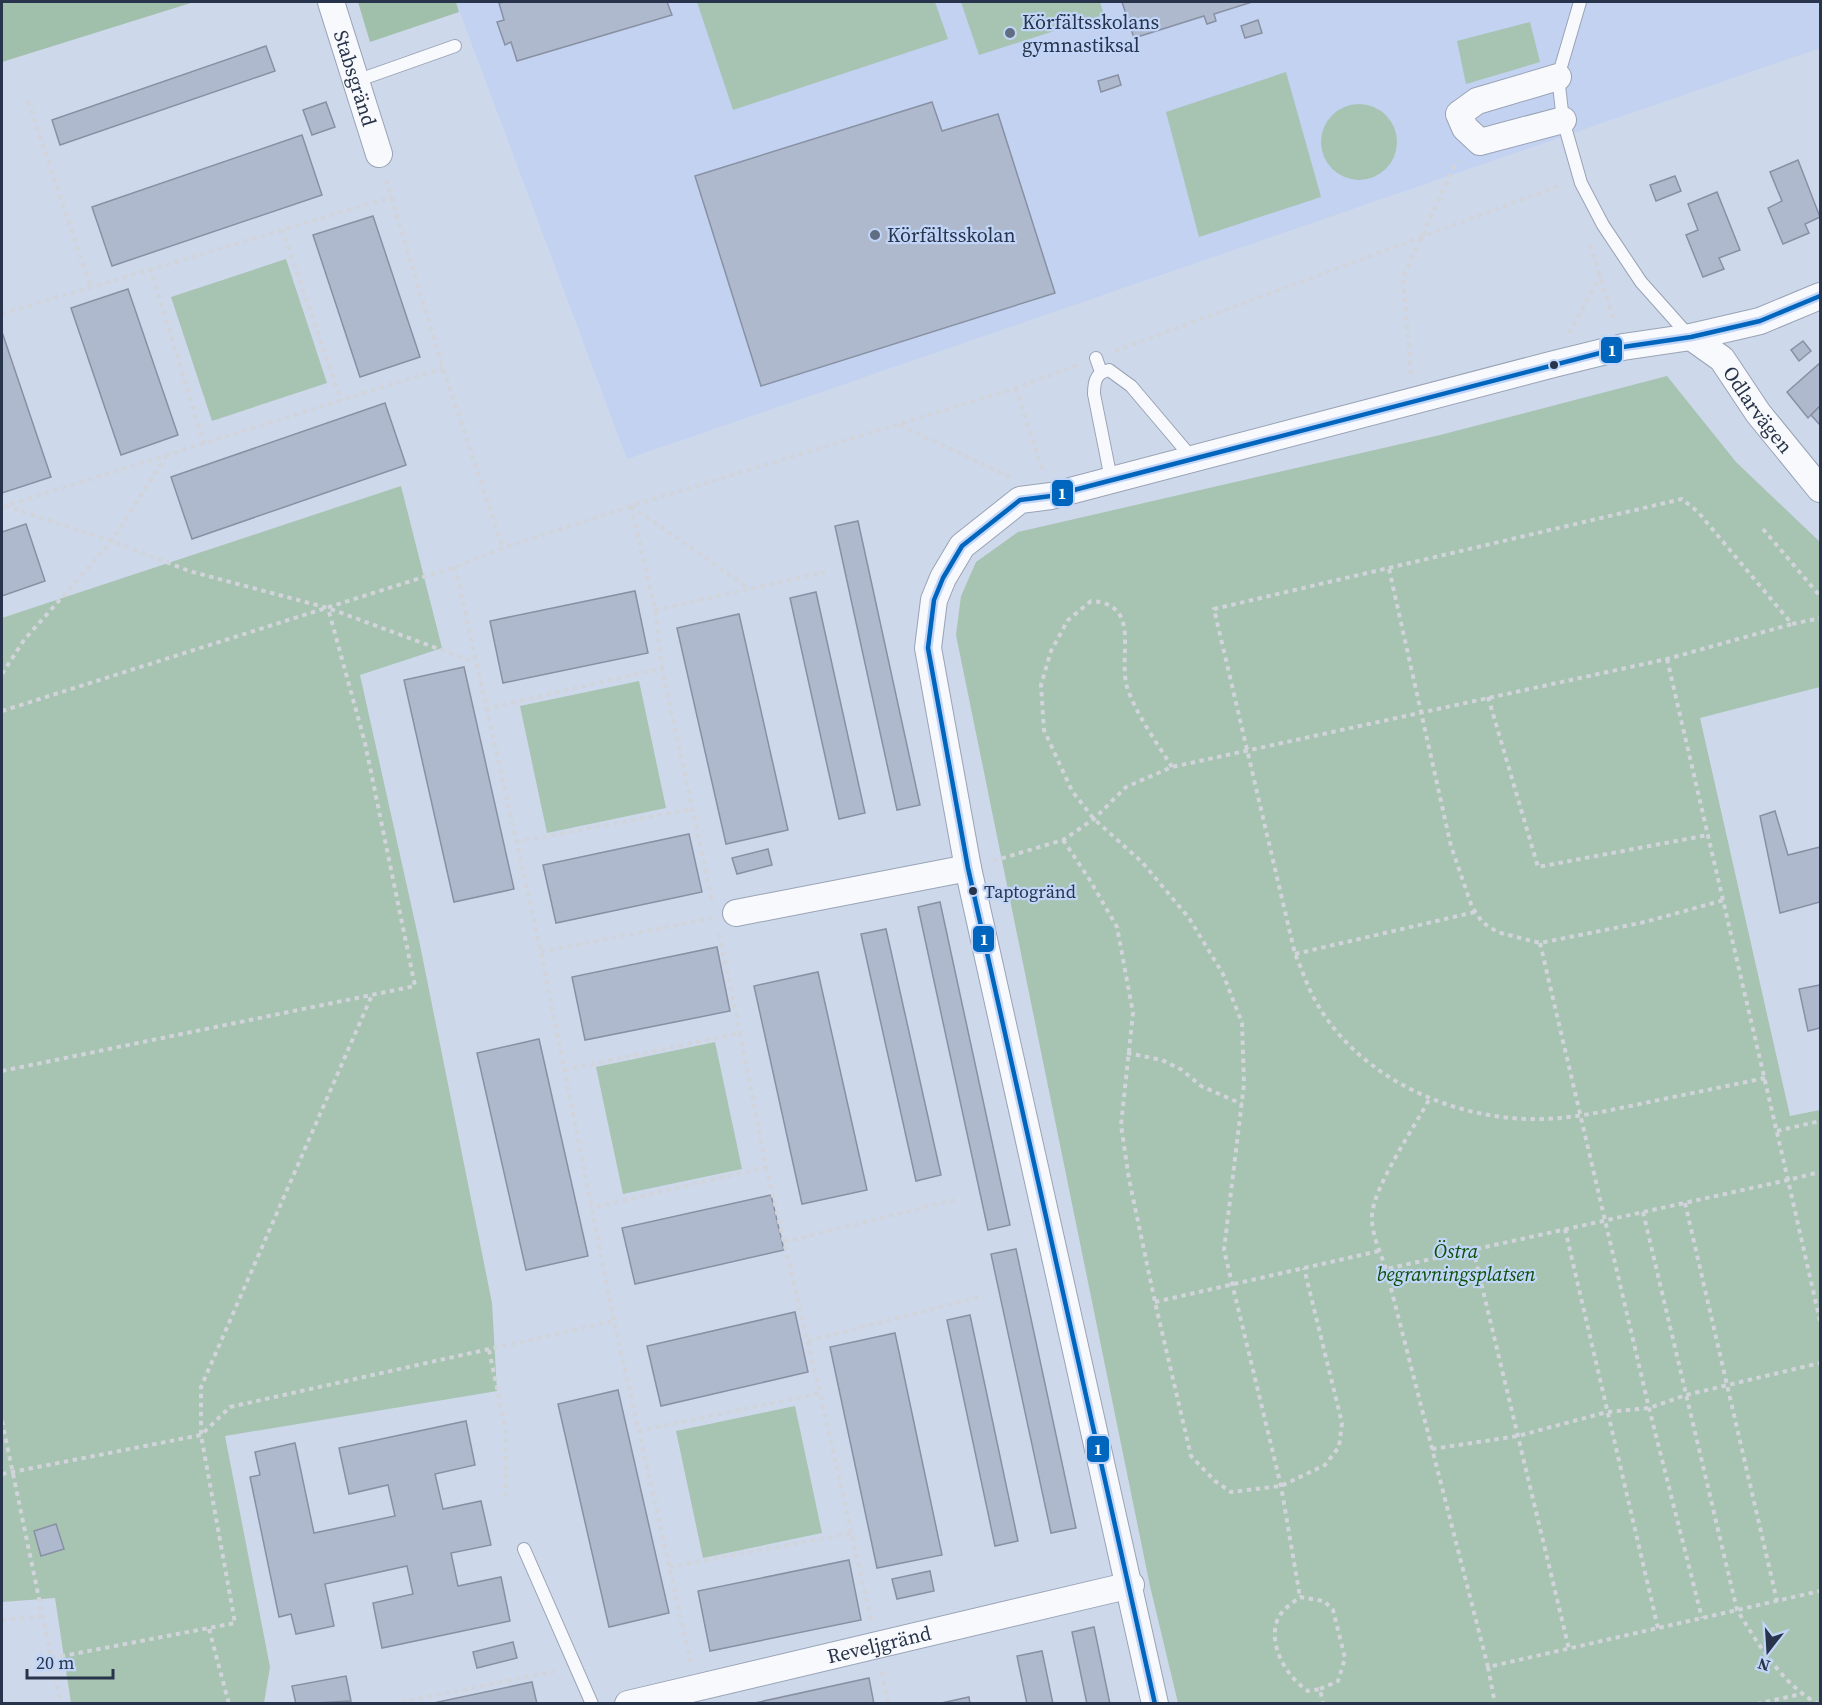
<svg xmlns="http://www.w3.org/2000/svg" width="1822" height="1705" font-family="'Source Serif 4',serif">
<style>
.built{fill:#c2d2f0}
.green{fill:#a7c3b1}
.forest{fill:#a1c0ab}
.building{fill:#afb9cd;stroke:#8891a3;stroke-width:1.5}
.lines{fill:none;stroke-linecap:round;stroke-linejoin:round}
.service-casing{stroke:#99a3b6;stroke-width:14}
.minor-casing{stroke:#99a3b6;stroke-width:28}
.path{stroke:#d1d4da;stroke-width:4;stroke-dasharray:4.5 4.5;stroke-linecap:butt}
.service{stroke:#f8f9fc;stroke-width:12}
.minor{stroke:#f8f9fc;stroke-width:26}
.bus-1-casing{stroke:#c1d5f8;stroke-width:9}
.bus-1{stroke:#0065bd;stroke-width:4.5}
.poi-dot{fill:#626d83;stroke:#c1d5f8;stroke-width:2}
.bus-dot{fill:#28344b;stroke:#c1d5f8;stroke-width:2}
.labels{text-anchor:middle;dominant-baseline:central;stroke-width:4.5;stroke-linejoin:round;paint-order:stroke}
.bus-label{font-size:18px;fill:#28344b;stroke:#c1d5f8;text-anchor:start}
.poi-label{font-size:20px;fill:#28344b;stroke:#c1d5f8;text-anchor:start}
.street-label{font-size:20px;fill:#28344b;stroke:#c1d5f8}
.park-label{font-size:20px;font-style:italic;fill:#0a5105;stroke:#c1d5f8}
.line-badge{stroke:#c1d5f8;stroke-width:2}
.badge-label{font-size:16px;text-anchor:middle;font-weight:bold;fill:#fff}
</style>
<rect width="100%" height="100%" fill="#ced8eb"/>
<polygon class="built" points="456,2 1820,2 1820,48 627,459"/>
<g class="green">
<polygon points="697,2 935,2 948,39 733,110"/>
<polygon points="961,2 1100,2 1104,15 979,55"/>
<polygon points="1530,22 1540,62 1466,84 1457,41"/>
<polygon points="1286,72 1321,197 1199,237 1166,112"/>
<circle cx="1359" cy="142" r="38"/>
<polygon points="286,259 327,383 212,421 171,297"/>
<polygon points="1667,376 1736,462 1820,542 1820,687 1700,718 1790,1116 1820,1110 1820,1703 1178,1703 1150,1586 956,635 961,596 976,562 1018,532 1440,435"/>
<polygon points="401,486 442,648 360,675 420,945 492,1303 497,1391 225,1436 270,1667 264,1703 71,1703 55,1598 2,1602 2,618"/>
<polygon points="639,681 666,808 547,833 520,706"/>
<polygon points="715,1042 742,1169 623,1194 596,1067"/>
<polygon points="795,1406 822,1533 703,1558 676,1431"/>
</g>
<g class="forest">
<polygon points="2,2 194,2 2,62"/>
<polygon points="358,2 456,2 459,12 370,42"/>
</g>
<g class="building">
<polygon points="504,2 667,2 672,15 517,61 511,42 505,45 497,22 504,20 499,3"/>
<polygon points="1122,2 1252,2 1214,14 1216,21 1207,24 1204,16 1134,38"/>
<polygon points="1258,20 1262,33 1245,38 1241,26"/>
<polygon points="266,46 275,71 60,145 52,120"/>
<polygon points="1118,75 1121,85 1101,92 1098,81"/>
<polygon points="326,102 335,127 312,135 303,110"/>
<polygon points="932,102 942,131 998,114 1055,293 761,386 695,176"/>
<polygon points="302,135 322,195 112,266 92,207"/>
<polygon points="1798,160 1820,217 1805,224 1809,233 1783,244 1768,208 1782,201 1770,172"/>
<polygon points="1675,176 1681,191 1656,201 1650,185"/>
<polygon points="1717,192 1740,250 1719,258 1724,269 1703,277 1686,235 1698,230 1688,204"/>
<polygon points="373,216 420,357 360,377 313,235"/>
<polygon points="128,289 178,435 121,455 71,308"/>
<polygon points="2,332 51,477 2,493"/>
<polygon points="1803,341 1811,351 1799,361 1791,350"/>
<polygon points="1820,363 1820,406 1808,418 1787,392"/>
<polygon points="385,403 406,465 192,539 171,477"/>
<polygon points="1820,406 1820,425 1811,415"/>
<polygon points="858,521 920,805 897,810 835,526"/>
<polygon points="26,524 45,581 2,596 2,532"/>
<polygon points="635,591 648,653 503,683 490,621"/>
<polygon points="816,592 865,813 839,819 790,598"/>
<polygon points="739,614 788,830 726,844 677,628"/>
<polygon points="464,667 514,889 454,902 404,680"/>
<polygon points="1775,811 1788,855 1820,847 1820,902 1780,913 1760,816"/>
<polygon points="689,834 702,892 556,923 543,865"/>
<polygon points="768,849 772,865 737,874 732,858"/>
<polygon points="940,902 1010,1225 988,1230 918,907"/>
<polygon points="886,929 941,1175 916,1181 861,934"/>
<polygon points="717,947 730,1011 585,1040 572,977"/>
<polygon points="818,972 867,1190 802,1204 754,986"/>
<polygon points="1820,985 1820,1028 1808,1031 1799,989"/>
<polygon points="539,1039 588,1256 526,1270 477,1053"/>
<polygon points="771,1195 784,1250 635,1284 622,1228"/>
<polygon points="1016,1249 1076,1528 1051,1533 991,1254"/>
<polygon points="795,1312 808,1372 661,1406 647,1346"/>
<polygon points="970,1315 1018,1541 995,1546 947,1320"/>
<polygon points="895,1333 942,1555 877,1568 830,1347"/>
<polygon points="618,1390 669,1613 609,1627 558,1404"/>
<polygon points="466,1421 475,1465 435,1474 443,1509 481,1501 491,1545 451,1553 458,1586 501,1577 510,1621 382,1648 373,1603 413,1594 407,1566 325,1584 334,1626 296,1634 291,1614 279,1617 250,1477 260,1475 255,1452 295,1443 314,1533 395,1516 388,1485 349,1494 339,1448"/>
<polygon points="56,1524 64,1549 41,1556 34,1531"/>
<polygon points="849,1560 861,1620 710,1651 698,1591"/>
<polygon points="930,1571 934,1591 897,1599 892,1579"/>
<polygon points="1094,1627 1110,1704 1087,1704 1072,1632"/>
<polygon points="513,1642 517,1658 477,1668 473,1652"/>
<polygon points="1042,1651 1053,1704 1027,1704 1017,1656"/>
<polygon points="346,1676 351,1701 296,1704 292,1686"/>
<polygon points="869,1678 874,1704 750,1704"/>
<polygon points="532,1682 537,1704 429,1704 443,1701"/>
<polygon points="969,1697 970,1704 937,1704"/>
</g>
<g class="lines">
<defs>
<g id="service">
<polyline points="1580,2 1558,77 1563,120 1581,183 1603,225 1641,282 1690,337"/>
<polyline points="356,81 455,46"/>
<polyline points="1096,358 1101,372"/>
<path d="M 1111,479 L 1094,394 C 1094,381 1096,373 1109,370 L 1131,386 L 1192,458"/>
<polyline points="524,1549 592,1704"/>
</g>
<g id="minor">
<path id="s1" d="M 331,2 L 379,154"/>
<polyline points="1558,77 1477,101 1459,114 1465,128 1480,142 1563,120"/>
<path id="s2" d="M 1691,337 L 1722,359 L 1758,413 L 1820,489"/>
<polyline points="736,913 968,868"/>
<path id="s3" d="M 628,1704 L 1131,1585"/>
<polyline points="1155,1704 968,868 928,648 934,600 943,578 962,546 1020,500 1051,496 1554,364 1623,347 1691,337 1760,321 1820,296"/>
</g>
</defs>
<use href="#service" class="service-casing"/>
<use href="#minor" class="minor-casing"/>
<g class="path">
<polyline points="28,101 90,285"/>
<polyline points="386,180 443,368 503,548"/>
<polyline points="282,229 341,400"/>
<polyline points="1590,245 1615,323"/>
<polyline points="150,268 204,443"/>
<polyline points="2,314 392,197"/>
<polyline points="1569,333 1600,276"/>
<polyline points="1115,351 1561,185"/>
<polyline points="1411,374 1403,277 1457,160"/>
<polyline points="1016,388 1042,469"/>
<polyline points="900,425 1010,477"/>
<polyline points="5,506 112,541 189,571 328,608 474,662"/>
<polyline points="631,506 655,610 662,668"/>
<polyline points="631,506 750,589"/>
<polyline points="2,507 443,368"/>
<polyline points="1763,529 1820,596"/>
<polyline points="455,567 541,952 614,1321 691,1663"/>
<polyline points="1389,569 1451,846 1472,907 1482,922 1497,932 1540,943 1645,922 1724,900"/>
<polyline points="655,610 825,572"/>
<polyline points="1667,659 1788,1180 1820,1172"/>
<polyline points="2,674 24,640 112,541 166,456"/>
<polyline points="1488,697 1538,867 1708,835"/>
<polyline points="485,709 662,668 712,900"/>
<polyline points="2,711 455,567 503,548 631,506 1016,388 1077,365"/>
<path d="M 1172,767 C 1157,743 1138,717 1128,690 C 1116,658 1144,604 1091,601 L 1068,620 L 1051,651 L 1041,685 L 1044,730 L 1072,791 L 1094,819 L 1142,862 L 1189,918 L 1223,974 L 1242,1023 L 1244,1084 L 1224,1250 L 1281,1486 L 1300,1597"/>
<polyline points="1063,840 1088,877 1117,927 1133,1013 1121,1125 1129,1179 1155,1302 1191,1456 1215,1481 1231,1492 1281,1486 1325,1465 1339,1447 1342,1423 1304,1268"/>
<polyline points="516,842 692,809"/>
<polyline points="993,861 1063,840 1094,819 1126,787 1172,767 1667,659 1792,624"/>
<polyline points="719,934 740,1033"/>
<polyline points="1540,943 1649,1408 1702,1618"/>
<polyline points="541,952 712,918"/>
<polyline points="1295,954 1475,912"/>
<polyline points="1127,1053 1162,1060 1182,1070 1201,1086 1242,1104"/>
<polyline points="564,1070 740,1033 766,1167 591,1208"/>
<polyline points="2,1071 415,986 365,743 328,608"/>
<path d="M 1765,1078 C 1723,1087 1682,1095 1640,1104 C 1606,1111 1572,1119 1537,1119 C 1452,1120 1357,1077 1315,1000 C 1307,986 1302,969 1295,954 L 1214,609 L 1682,499 L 1698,512 L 1792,624 L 1820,618"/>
<polyline points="1777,1131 1820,1121"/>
<polyline points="766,1167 820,1393"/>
<polyline points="1685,1203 1777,1601"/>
<path d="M 1643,1212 L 1737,1610 C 1759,1645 1781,1683 1818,1704"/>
<polyline points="1565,1229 1658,1628"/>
<polyline points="784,1242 958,1199"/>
<polyline points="1473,1249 1569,1649"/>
<path d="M 1386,1269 C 1380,1251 1371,1233 1372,1215 C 1374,1186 1415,1126 1430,1098"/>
<polyline points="1155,1302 1379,1251"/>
<polyline points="1820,1321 1788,1180 1386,1269 1488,1667 1820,1591"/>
<polyline points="808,1341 983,1296"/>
<polyline points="489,1350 506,1431 506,1500"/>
<polyline points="2,1421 61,1704"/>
<polyline points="638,1431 820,1393 871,1620"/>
<polyline points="1432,1449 1518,1436 1607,1412 1649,1408 1686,1395 1820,1363"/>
<polyline points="2,1474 201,1435 230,1407 614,1321"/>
<polyline points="669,1567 852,1533"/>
<polyline points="2,1620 42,1616"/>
<polyline points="209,1629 229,1704"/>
<polyline points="52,1658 235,1623 201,1435 201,1387 372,995"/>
<polyline points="1488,1667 1495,1704"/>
<polyline points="882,1672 888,1704"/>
<path d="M 1320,1689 L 1338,1681 L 1345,1658 L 1333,1610 L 1324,1601 L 1300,1597 C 1291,1604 1281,1610 1277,1621 C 1268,1647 1288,1678 1308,1691 L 1320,1689 L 1323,1704"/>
<polyline points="392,1704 556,1671"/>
<polyline points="1757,1704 1801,1694"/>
</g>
<use href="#service" class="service"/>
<use href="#minor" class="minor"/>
<defs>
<polyline id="bus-1" points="1155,1704 968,868 928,648 934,600 943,578 962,546 1020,500 1051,496 1623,347 1691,337 1760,321 1820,296"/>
</defs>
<use href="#bus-1" class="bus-1-casing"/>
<use href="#bus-1" class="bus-1"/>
</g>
<g class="poi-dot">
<circle cx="1010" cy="33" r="6"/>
<circle cx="875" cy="235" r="6"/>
</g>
<g class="bus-dot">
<circle cx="1554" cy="365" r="5"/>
<circle cx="973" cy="891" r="5"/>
</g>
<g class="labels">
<g class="bus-label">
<text x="984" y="891">Taptogränd</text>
</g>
<g class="poi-label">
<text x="1022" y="22">Körfältsskolans<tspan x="1022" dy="23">gymnastiksal</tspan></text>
<text x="887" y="235">Körfältsskolan</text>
</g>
<g class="street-label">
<text stroke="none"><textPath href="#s1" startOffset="80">Stabsgränd</textPath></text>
<text stroke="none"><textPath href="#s2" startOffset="100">Odlarvägen</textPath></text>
<text stroke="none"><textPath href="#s3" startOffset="258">Reveljgränd</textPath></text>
</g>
<g class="park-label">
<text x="1456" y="1251">Östra<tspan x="1456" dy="23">begravningsplatsen</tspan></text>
</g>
</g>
<g class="line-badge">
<rect x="1600" y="336" width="23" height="28" rx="6" fill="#0065bd"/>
<rect x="1051" y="479" width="23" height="28" rx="6" fill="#0065bd"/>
<rect x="972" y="925" width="23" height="28" rx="6" fill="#0065bd"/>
<rect x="1086" y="1435" width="24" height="28" rx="6" fill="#0065bd"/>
</g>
<g class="badge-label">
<text x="1612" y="356">1</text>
<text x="1062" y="499">1</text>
<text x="984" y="945">1</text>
<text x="1098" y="1455">1</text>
</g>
<rect width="1822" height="1705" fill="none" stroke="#28344b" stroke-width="6"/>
<g transform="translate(1768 1651) rotate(197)" stroke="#c1d5f8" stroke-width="4.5" paint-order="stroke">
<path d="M0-4.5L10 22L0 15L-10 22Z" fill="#28344b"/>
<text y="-9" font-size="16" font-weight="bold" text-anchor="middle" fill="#28344b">N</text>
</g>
<path d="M27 1669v9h86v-9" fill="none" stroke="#28344b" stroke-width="3"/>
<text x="36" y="1669" font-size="18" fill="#28344b" stroke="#c1d5f8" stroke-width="4.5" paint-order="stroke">20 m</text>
</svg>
